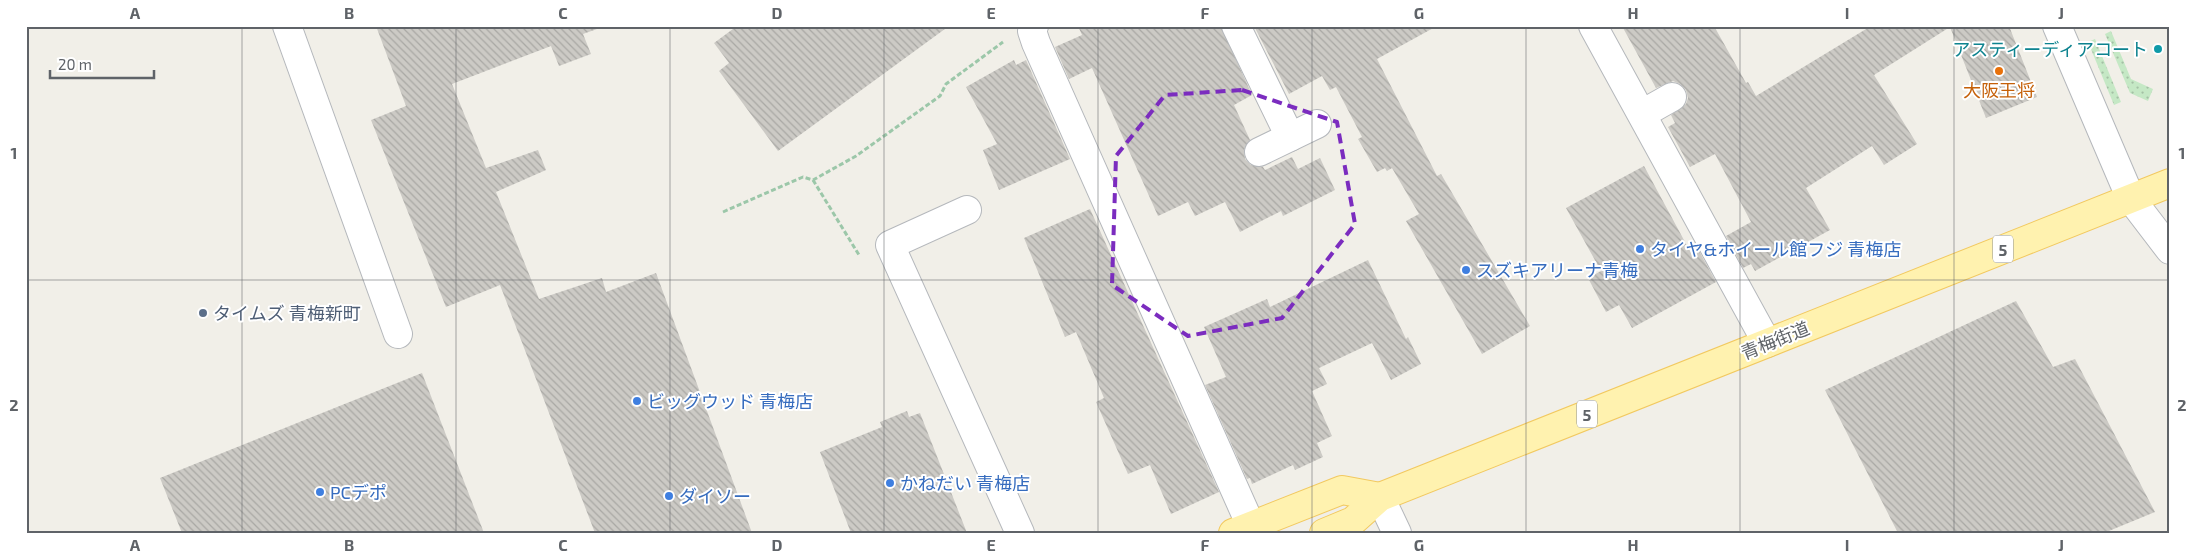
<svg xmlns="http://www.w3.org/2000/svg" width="2196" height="559" font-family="'Exo 2','Noto Sans JP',sans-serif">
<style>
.grass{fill:url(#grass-dots)}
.building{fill:url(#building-back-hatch)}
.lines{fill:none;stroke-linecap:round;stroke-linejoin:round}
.minor-casing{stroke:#b5b8bc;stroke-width:30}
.major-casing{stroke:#f2c960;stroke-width:30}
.path{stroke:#9cc7a9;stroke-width:3;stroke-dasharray:5 2.5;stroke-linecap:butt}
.minor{stroke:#fff;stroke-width:28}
.major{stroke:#fff2af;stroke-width:28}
.marked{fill:none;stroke:#7b2cbf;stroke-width:4;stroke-dasharray:10 6;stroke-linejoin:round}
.grid{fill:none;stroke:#5f6368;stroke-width:1;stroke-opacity:0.55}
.culture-dot{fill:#0f9aa8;stroke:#fff;stroke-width:2}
.food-dot{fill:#e8710a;stroke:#fff;stroke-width:2}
.shop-dot{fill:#3f7fe0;stroke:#fff;stroke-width:2}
.service-dot{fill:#5c6f8a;stroke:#fff;stroke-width:2}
.labels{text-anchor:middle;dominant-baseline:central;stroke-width:4;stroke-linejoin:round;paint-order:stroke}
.shield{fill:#fff;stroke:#8f9295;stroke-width:1}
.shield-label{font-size:16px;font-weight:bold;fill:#5f6368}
.culture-label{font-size:18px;fill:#0d838f;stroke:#fff;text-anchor:end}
.food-label{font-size:18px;fill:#c56008;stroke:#fff}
.shop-label{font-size:18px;fill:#366cbe;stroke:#fff;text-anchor:start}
.service-label{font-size:18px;fill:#4e5e75;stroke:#fff;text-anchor:start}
.street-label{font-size:18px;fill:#5f6368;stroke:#fff}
.neatline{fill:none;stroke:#5f6368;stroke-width:2}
.grid-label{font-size:16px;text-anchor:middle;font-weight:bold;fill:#5f6368}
</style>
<defs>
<pattern id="grass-dots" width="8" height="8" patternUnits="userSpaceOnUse" patternTransform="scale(1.25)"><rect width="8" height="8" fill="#c5e8c5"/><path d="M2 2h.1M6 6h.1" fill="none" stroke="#a3c0a4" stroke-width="1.8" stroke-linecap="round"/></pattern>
<pattern id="building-back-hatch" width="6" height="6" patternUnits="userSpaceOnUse" patternTransform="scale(1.25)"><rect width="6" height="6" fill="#cccac5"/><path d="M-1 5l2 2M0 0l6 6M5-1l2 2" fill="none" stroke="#a9a8a4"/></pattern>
</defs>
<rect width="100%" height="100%" fill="#f1efe8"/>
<g class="grass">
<polygon points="2111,31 2131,79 2153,89 2148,101 2130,93 2105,34"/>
<polygon points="2095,39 2121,102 2114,105 2088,42"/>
</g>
<g class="building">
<polygon points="376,26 597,26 597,29 583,34 591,54 559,66 551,46 452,84 486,168 538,150 546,170 496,192 539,299 602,278 606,292 656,273 752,533 595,533 500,285 446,307 371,120 406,106"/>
<polygon points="737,26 949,26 778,151 719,71 729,63 714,43"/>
<polygon points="1078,26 1221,26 1252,95 1234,105 1250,140 1244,150 1245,159 1251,165 1263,167 1265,170 1292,157 1298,169 1320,158 1335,190 1283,216 1281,211 1240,232 1225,202 1195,216 1188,202 1158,216 1092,68 1069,79 1055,47 1082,35"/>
<polygon points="1254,26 1437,26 1377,59 1437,176 1441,174 1530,326 1482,354 1406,221 1419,214 1392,168 1387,171 1385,168 1377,172 1358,139 1362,137 1336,87 1330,90 1322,76 1289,94"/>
<polygon points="1622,26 1714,26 1746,83 1748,82 1756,96 1871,26 2009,26 2037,97 1986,118 1950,27 1874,75 1917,144 1884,165 1872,146 1806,188 1830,230 1755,271 1751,264 1743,268 1726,236 1751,222 1715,154 1690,167 1668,127 1675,123 1671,115 1686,104 1688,98 1686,90 1680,84 1673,81 1656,88"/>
<polygon points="1014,60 1016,65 1026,60 1070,159 999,190 983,150 997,144 966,87"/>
<polygon points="1644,166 1692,255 1699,251 1716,282 1632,328 1619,305 1606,312 1588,278 1601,271 1566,208"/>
<polygon points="1090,209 1219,492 1171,514 1150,465 1128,474 1096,402 1104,398 1076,332 1065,337 1024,238"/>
<polygon points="1368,260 1406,339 1408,337 1421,364 1391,380 1372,343 1319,368 1327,384 1312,391 1332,436 1317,443 1323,457 1295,470 1293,465 1252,484 1250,478 1247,479 1205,385 1226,377 1204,327 1267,299 1270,307"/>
<polygon points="2016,301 2053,367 2075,359 2155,512 2104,533 1898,533 1825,390"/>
<polygon points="422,373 484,533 182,533 160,478"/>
<polygon points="907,411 909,417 920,413 967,533 851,533 820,452 882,427 880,422"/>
</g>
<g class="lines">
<defs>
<g id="minor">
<polyline points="287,26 398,334"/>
<polyline points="1034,26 1032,31 1036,43 1251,526"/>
<polyline points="1236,26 1290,137"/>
<polyline points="1593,26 1767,343"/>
<polyline points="2057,26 2131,199 2170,250"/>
<polyline points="1642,114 1672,97"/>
<polyline points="1259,152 1317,124"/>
<polyline points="967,210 890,245 1020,533"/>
<polyline points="1380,497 1397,533"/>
</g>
<g id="major">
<polyline points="1233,533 1342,490 1380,497"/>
<polyline points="1324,533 1353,521 1380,497 2170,183"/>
</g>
</defs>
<use href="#minor" class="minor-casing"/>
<use href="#major" class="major-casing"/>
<g class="path">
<polyline points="813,180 859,255"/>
<polyline points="723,212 803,177 813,180 856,156 940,96 946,84 1003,42"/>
</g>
<use href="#minor" class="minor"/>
<use href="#major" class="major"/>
</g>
<path class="marked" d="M 1242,90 L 1337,122 L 1355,224 L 1282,318 L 1188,336 L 1112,285 L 1116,156 L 1165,95 Z"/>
<path class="grid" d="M 242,26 L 242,533M 456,26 L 456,533M 670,26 L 670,533M 884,26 L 884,533M 1098,26 L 1098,533M 1312,26 L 1312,533M 1526,26 L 1526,533M 1740,26 L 1740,533M 1954,26 L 1954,533M 26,280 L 2170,280"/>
<circle class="culture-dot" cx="2158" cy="49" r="5"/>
<circle class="food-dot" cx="1999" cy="71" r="5"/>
<g class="shop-dot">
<circle cx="1640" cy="249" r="5"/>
<circle cx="1466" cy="270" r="5"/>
<circle cx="637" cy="401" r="5"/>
<circle cx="890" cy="483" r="5"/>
<circle cx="320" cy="492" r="5"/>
<circle cx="669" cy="496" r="5"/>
</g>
<circle class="service-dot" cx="203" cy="313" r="5"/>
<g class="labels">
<g class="shield">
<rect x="1993" y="235.5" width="20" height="27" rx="4"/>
<rect x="1577" y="400.5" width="20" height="27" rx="4"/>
</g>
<g class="shield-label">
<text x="2003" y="249">5</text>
<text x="1587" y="414">5</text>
</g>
<g class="culture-label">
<text x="2148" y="49">アスティーディアコート</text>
</g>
<g class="food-label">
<text x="1999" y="90">大阪王将</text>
</g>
<g class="shop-label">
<text x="1650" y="249">タイヤ&amp;ホイール館フジ 青梅店</text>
<text x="1476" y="270">スズキアリーナ青梅</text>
<text x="647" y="401">ビッグウッド 青梅店</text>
<text x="900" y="483">かねだい 青梅店</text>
<text x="330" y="492">PCデポ</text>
<text x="679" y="496">ダイソー</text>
</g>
<g class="service-label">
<text x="213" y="313">タイムズ 青梅新町</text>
</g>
<g class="street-label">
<text transform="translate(1775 340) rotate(-22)">青梅街道</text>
</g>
</g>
<rect width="2196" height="559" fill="none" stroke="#ffffff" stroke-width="55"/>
<path d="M50 70v8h104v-8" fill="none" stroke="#5f6368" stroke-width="2.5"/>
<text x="58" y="70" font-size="15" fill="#5f6368" stroke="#ffffff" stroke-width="4" paint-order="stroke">20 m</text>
<rect x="28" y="28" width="2140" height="504" class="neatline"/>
<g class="grid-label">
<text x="135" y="19">A</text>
<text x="349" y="19">B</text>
<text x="563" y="19">C</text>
<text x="777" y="19">D</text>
<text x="991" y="19">E</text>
<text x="1205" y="19">F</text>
<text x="1419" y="19">G</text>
<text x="1633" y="19">H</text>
<text x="1847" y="19">I</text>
<text x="2061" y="19">J</text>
<text x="14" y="159">1</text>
<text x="2182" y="159">1</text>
<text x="14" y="411">2</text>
<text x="2182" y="411">2</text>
<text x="135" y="551">A</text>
<text x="349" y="551">B</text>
<text x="563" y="551">C</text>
<text x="777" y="551">D</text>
<text x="991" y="551">E</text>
<text x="1205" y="551">F</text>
<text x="1419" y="551">G</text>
<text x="1633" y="551">H</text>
<text x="1847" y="551">I</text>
<text x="2061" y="551">J</text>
</g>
</svg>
